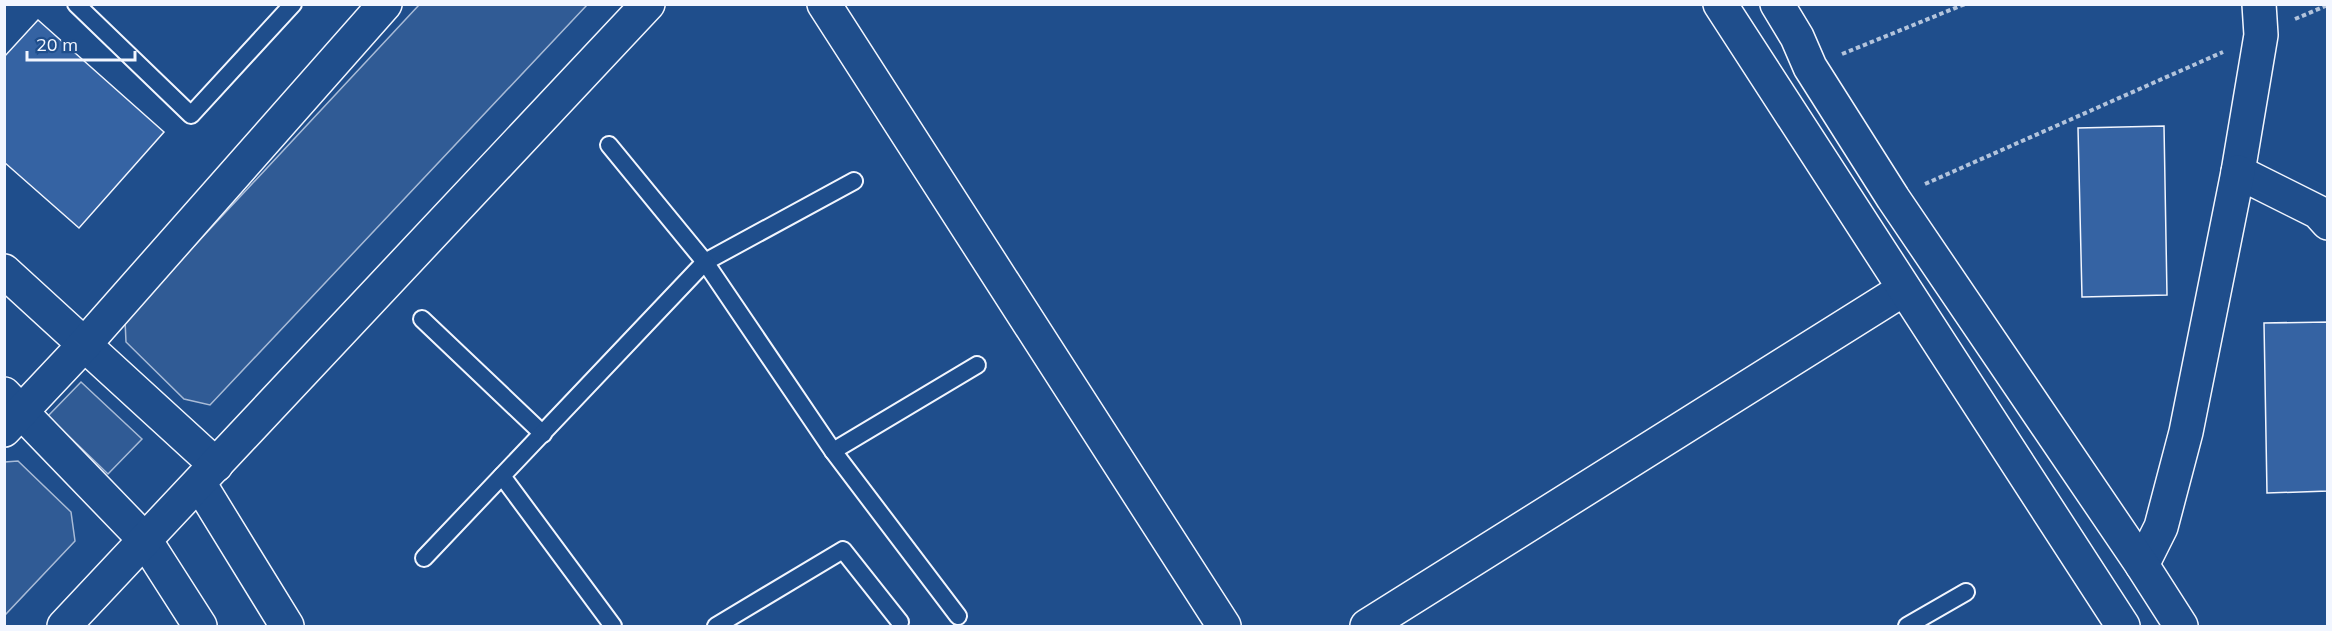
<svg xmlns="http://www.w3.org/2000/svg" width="2332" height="631" font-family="Mulish,sans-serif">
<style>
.built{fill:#305b95;stroke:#a8bbd7;stroke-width:1.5}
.building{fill:#3563a3;stroke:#f2f6ff;stroke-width:1.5}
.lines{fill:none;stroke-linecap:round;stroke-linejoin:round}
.lane-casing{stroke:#f2f6ff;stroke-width:20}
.street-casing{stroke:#f2f6ff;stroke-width:36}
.secondary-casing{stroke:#f2f6ff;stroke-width:36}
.path{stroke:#b3c4dc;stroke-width:4;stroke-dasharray:4.5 3;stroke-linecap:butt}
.lane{stroke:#1f4e8c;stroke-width:16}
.street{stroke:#1f4e8c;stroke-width:33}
.secondary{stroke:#1f4e8c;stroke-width:33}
</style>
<rect width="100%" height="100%" fill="#1f4e8c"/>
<g class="built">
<polygon points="419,5 587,5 210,405 184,399 126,342 125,320"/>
<polygon points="81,382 142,439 108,474 48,416"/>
<polygon points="18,461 71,512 75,541 5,615 5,462"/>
</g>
<g class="building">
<polygon points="38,20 164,132 79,228 4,162 4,57"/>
<polygon points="2164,126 2167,295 2082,297 2078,128"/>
<polygon points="2328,322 2328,491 2267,493 2264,323"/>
</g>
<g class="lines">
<defs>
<g id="lane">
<polyline points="76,4 191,115 293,4"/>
<polyline points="609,145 705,262 854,181"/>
<polyline points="422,319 543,434"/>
<polyline points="833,451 977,365"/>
<polyline points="502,476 613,626"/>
<polyline points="424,558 705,262 833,451 958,616"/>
<polyline points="716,626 843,550 900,622"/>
<polyline points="1907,626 1966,592"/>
</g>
<g id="street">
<polyline points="824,4 1224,626"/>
<polyline points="2259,4 2261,35 2238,172 2318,212 2328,223"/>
<polyline points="4,271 216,465"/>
<polyline points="4,394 145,540 200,626"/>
<polyline points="4,430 84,345 385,4"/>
<polyline points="199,483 287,626"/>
<polyline points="2142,565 2161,527 2186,432 2238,172"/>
<polyline points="64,626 648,4"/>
<polyline points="1367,626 1904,289"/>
</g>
<g id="secondary">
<polyline points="1720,4 2123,626"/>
<polyline points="1777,4 1797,37 1810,67 1893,198 2142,565 2181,626"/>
</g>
</defs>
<use href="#lane" class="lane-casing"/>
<use href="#street" class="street-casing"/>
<use href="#secondary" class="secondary-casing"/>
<g class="path">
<polyline points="2295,19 2328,5"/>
<polyline points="1842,54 1965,4"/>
<polyline points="1925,184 2223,52"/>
</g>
<use href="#lane" class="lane"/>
<use href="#street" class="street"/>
<use href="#secondary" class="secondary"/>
</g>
<rect width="2332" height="631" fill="none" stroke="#f2f6ff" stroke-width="12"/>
<path d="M27 51v9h108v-9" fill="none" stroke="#f2f6ff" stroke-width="3"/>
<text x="36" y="51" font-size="18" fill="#f2f6ff" stroke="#1f4e8c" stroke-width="4.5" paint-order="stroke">20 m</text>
</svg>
